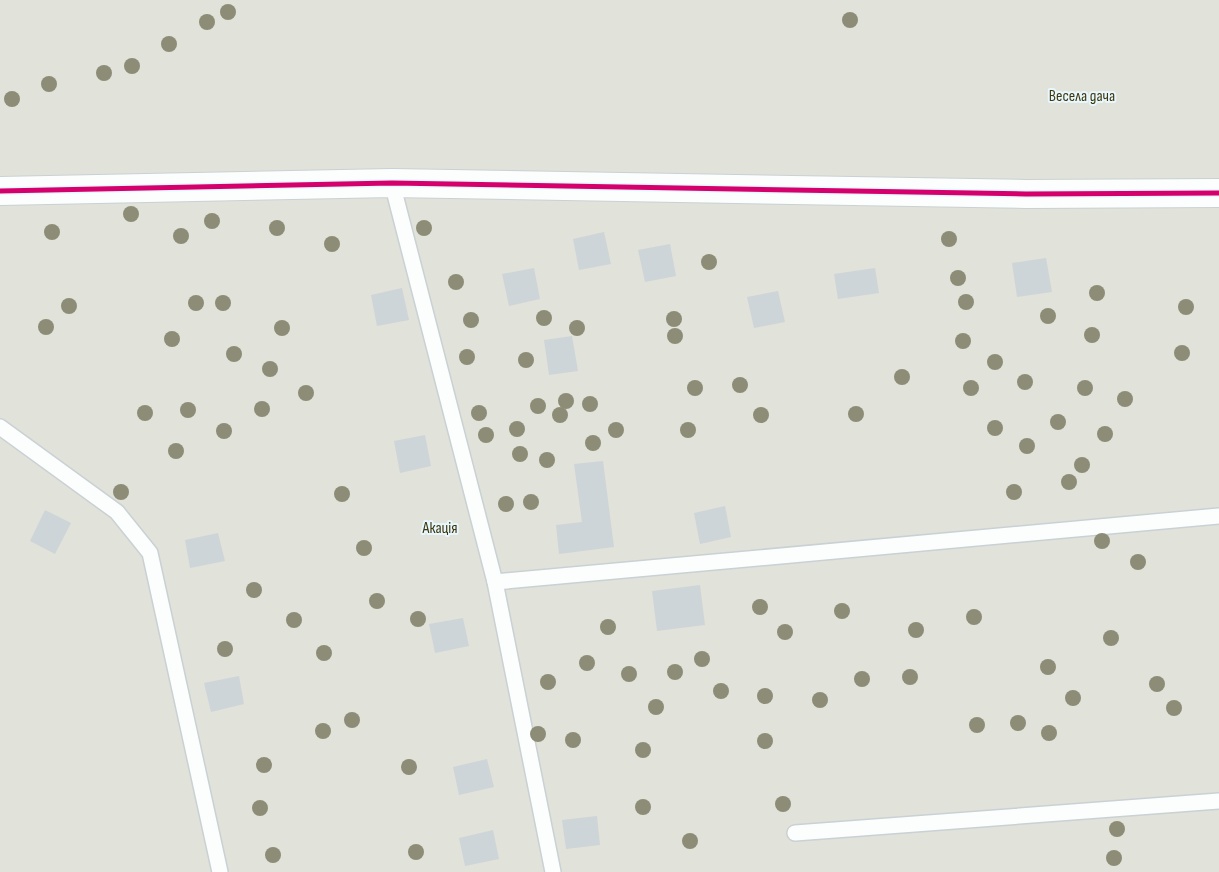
<svg xmlns="http://www.w3.org/2000/svg" width="1219" height="872" font-family="'Sofia Sans Condensed',sans-serif">
<style>
.green{fill:#e1e2d9}
.building{fill:#ced5d8}
.lines{fill:none;stroke-linecap:round;stroke-linejoin:round}
.service-casing{stroke:#cad1d4;stroke-width:18}
.minor-casing{stroke:#cad1d4;stroke-width:30}
.service{stroke:#fcfefe;stroke-width:15}
.minor{stroke:#fcfefe;stroke-width:28}
.cycleway-casing{stroke:#e7f7fe;stroke-width:8}
.cycleway{stroke:#d6006c;stroke-width:5}
.tree{fill:#8d8c76}
.labels{text-anchor:middle;dominant-baseline:central;stroke-width:4;stroke-linejoin:round;paint-order:stroke}
.park-label{font-size:16px;fill:#40360b;stroke:#e7f7fe}
</style>
<rect width="100%" height="100%" fill="#ecf5f9"/>
<rect class="green" x="0" y="0" width="1219" height="872"/>
<g class="building">
<polygon points="604,232 611,264 579,270 573,239"/>
<polygon points="670,244 676,276 645,282 638,250"/>
<polygon points="1046,258 1052,292 1017,297 1012,263"/>
<polygon points="534,268 540,299 509,306 502,274"/>
<polygon points="875,268 879,293 838,299 834,274"/>
<polygon points="402,288 409,320 377,326 371,295"/>
<polygon points="778,291 785,322 754,328 747,297"/>
<polygon points="572,336 578,371 549,375 544,340"/>
<polygon points="425,435 431,466 400,473 394,441"/>
<polygon points="603,461 614,547 559,554 556,525 582,522 574,464"/>
<polygon points="725,506 731,537 700,544 694,513"/>
<polygon points="45,510 71,523 55,554 30,541"/>
<polygon points="218,533 225,561 190,568 185,540"/>
<polygon points="700,585 705,625 657,631 652,591"/>
<polygon points="463,618 469,646 435,653 429,624"/>
<polygon points="239,676 244,704 211,712 204,683"/>
<polygon points="487,759 494,787 459,795 453,767"/>
<polygon points="597,816 600,845 566,849 562,820"/>
<polygon points="493,830 499,859 465,866 459,838"/>
</g>
<g class="lines">
<defs>
<g id="service">
<polyline points="392,183 495,582 553,872"/>
<polyline points="0,427 117,512 150,553 220,872"/>
<polyline points="495,582 1219,516"/>
<polyline points="795,833 1219,801"/>
</g>
<polyline id="minor" points="0,191 392,183 1026,194 1219,193"/>
</defs>
<use href="#service" class="service-casing"/>
<use href="#minor" class="minor-casing"/>
<use href="#service" class="service"/>
<use href="#minor" class="minor"/>
<defs>
<polyline id="cycleway" points="0,191 392,183 1026,194 1219,193"/>
</defs>
<use href="#cycleway" class="cycleway-casing"/>
<use href="#cycleway" class="cycleway"/>
</g>
<g class="tree">
<circle cx="228" cy="12" r="8"/>
<circle cx="850" cy="20" r="8"/>
<circle cx="207" cy="22" r="8"/>
<circle cx="169" cy="44" r="8"/>
<circle cx="132" cy="66" r="8"/>
<circle cx="104" cy="73" r="8"/>
<circle cx="49" cy="84" r="8"/>
<circle cx="12" cy="99" r="8"/>
<circle cx="131" cy="214" r="8"/>
<circle cx="212" cy="221" r="8"/>
<circle cx="277" cy="228" r="8"/>
<circle cx="424" cy="228" r="8"/>
<circle cx="52" cy="232" r="8"/>
<circle cx="181" cy="236" r="8"/>
<circle cx="949" cy="239" r="8"/>
<circle cx="332" cy="244" r="8"/>
<circle cx="709" cy="262" r="8"/>
<circle cx="958" cy="278" r="8"/>
<circle cx="456" cy="282" r="8"/>
<circle cx="1097" cy="293" r="8"/>
<circle cx="966" cy="302" r="8"/>
<circle cx="196" cy="303" r="8"/>
<circle cx="223" cy="303" r="8"/>
<circle cx="69" cy="306" r="8"/>
<circle cx="1186" cy="307" r="8"/>
<circle cx="1048" cy="316" r="8"/>
<circle cx="544" cy="318" r="8"/>
<circle cx="674" cy="319" r="8"/>
<circle cx="471" cy="320" r="8"/>
<circle cx="46" cy="327" r="8"/>
<circle cx="282" cy="328" r="8"/>
<circle cx="577" cy="328" r="8"/>
<circle cx="1092" cy="335" r="8"/>
<circle cx="675" cy="336" r="8"/>
<circle cx="172" cy="339" r="8"/>
<circle cx="963" cy="341" r="8"/>
<circle cx="1182" cy="353" r="8"/>
<circle cx="234" cy="354" r="8"/>
<circle cx="467" cy="357" r="8"/>
<circle cx="526" cy="360" r="8"/>
<circle cx="995" cy="362" r="8"/>
<circle cx="270" cy="369" r="8"/>
<circle cx="902" cy="377" r="8"/>
<circle cx="1025" cy="382" r="8"/>
<circle cx="740" cy="385" r="8"/>
<circle cx="695" cy="388" r="8"/>
<circle cx="971" cy="388" r="8"/>
<circle cx="1085" cy="388" r="8"/>
<circle cx="306" cy="393" r="8"/>
<circle cx="1125" cy="399" r="8"/>
<circle cx="566" cy="401" r="8"/>
<circle cx="590" cy="404" r="8"/>
<circle cx="538" cy="406" r="8"/>
<circle cx="262" cy="409" r="8"/>
<circle cx="188" cy="410" r="8"/>
<circle cx="145" cy="413" r="8"/>
<circle cx="479" cy="413" r="8"/>
<circle cx="856" cy="414" r="8"/>
<circle cx="560" cy="415" r="8"/>
<circle cx="761" cy="415" r="8"/>
<circle cx="1058" cy="422" r="8"/>
<circle cx="995" cy="428" r="8"/>
<circle cx="517" cy="429" r="8"/>
<circle cx="616" cy="430" r="8"/>
<circle cx="688" cy="430" r="8"/>
<circle cx="224" cy="431" r="8"/>
<circle cx="1105" cy="434" r="8"/>
<circle cx="486" cy="435" r="8"/>
<circle cx="593" cy="443" r="8"/>
<circle cx="1027" cy="446" r="8"/>
<circle cx="176" cy="451" r="8"/>
<circle cx="520" cy="454" r="8"/>
<circle cx="547" cy="460" r="8"/>
<circle cx="1082" cy="465" r="8"/>
<circle cx="1069" cy="482" r="8"/>
<circle cx="121" cy="492" r="8"/>
<circle cx="1014" cy="492" r="8"/>
<circle cx="342" cy="494" r="8"/>
<circle cx="531" cy="502" r="8"/>
<circle cx="506" cy="504" r="8"/>
<circle cx="1102" cy="541" r="8"/>
<circle cx="364" cy="548" r="8"/>
<circle cx="1138" cy="562" r="8"/>
<circle cx="254" cy="590" r="8"/>
<circle cx="377" cy="601" r="8"/>
<circle cx="760" cy="607" r="8"/>
<circle cx="842" cy="611" r="8"/>
<circle cx="974" cy="617" r="8"/>
<circle cx="418" cy="619" r="8"/>
<circle cx="294" cy="620" r="8"/>
<circle cx="608" cy="627" r="8"/>
<circle cx="916" cy="630" r="8"/>
<circle cx="785" cy="632" r="8"/>
<circle cx="1111" cy="638" r="8"/>
<circle cx="225" cy="649" r="8"/>
<circle cx="324" cy="653" r="8"/>
<circle cx="702" cy="659" r="8"/>
<circle cx="587" cy="663" r="8"/>
<circle cx="1048" cy="667" r="8"/>
<circle cx="675" cy="672" r="8"/>
<circle cx="629" cy="674" r="8"/>
<circle cx="910" cy="677" r="8"/>
<circle cx="862" cy="679" r="8"/>
<circle cx="548" cy="682" r="8"/>
<circle cx="1157" cy="684" r="8"/>
<circle cx="721" cy="691" r="8"/>
<circle cx="765" cy="696" r="8"/>
<circle cx="1073" cy="698" r="8"/>
<circle cx="820" cy="700" r="8"/>
<circle cx="656" cy="707" r="8"/>
<circle cx="1174" cy="708" r="8"/>
<circle cx="352" cy="720" r="8"/>
<circle cx="1018" cy="723" r="8"/>
<circle cx="977" cy="725" r="8"/>
<circle cx="323" cy="731" r="8"/>
<circle cx="1049" cy="733" r="8"/>
<circle cx="538" cy="734" r="8"/>
<circle cx="573" cy="740" r="8"/>
<circle cx="765" cy="741" r="8"/>
<circle cx="643" cy="750" r="8"/>
<circle cx="264" cy="765" r="8"/>
<circle cx="409" cy="767" r="8"/>
<circle cx="783" cy="804" r="8"/>
<circle cx="643" cy="807" r="8"/>
<circle cx="260" cy="808" r="8"/>
<circle cx="1117" cy="829" r="8"/>
<circle cx="690" cy="841" r="8"/>
<circle cx="416" cy="852" r="8"/>
<circle cx="273" cy="855" r="8"/>
<circle cx="1114" cy="858" r="8"/>
</g>
<g class="labels">
<g class="park-label">
<text x="1082" y="96">Весела дача</text>
<text x="440" y="528">Акація</text>
</g>
</g>
</svg>
